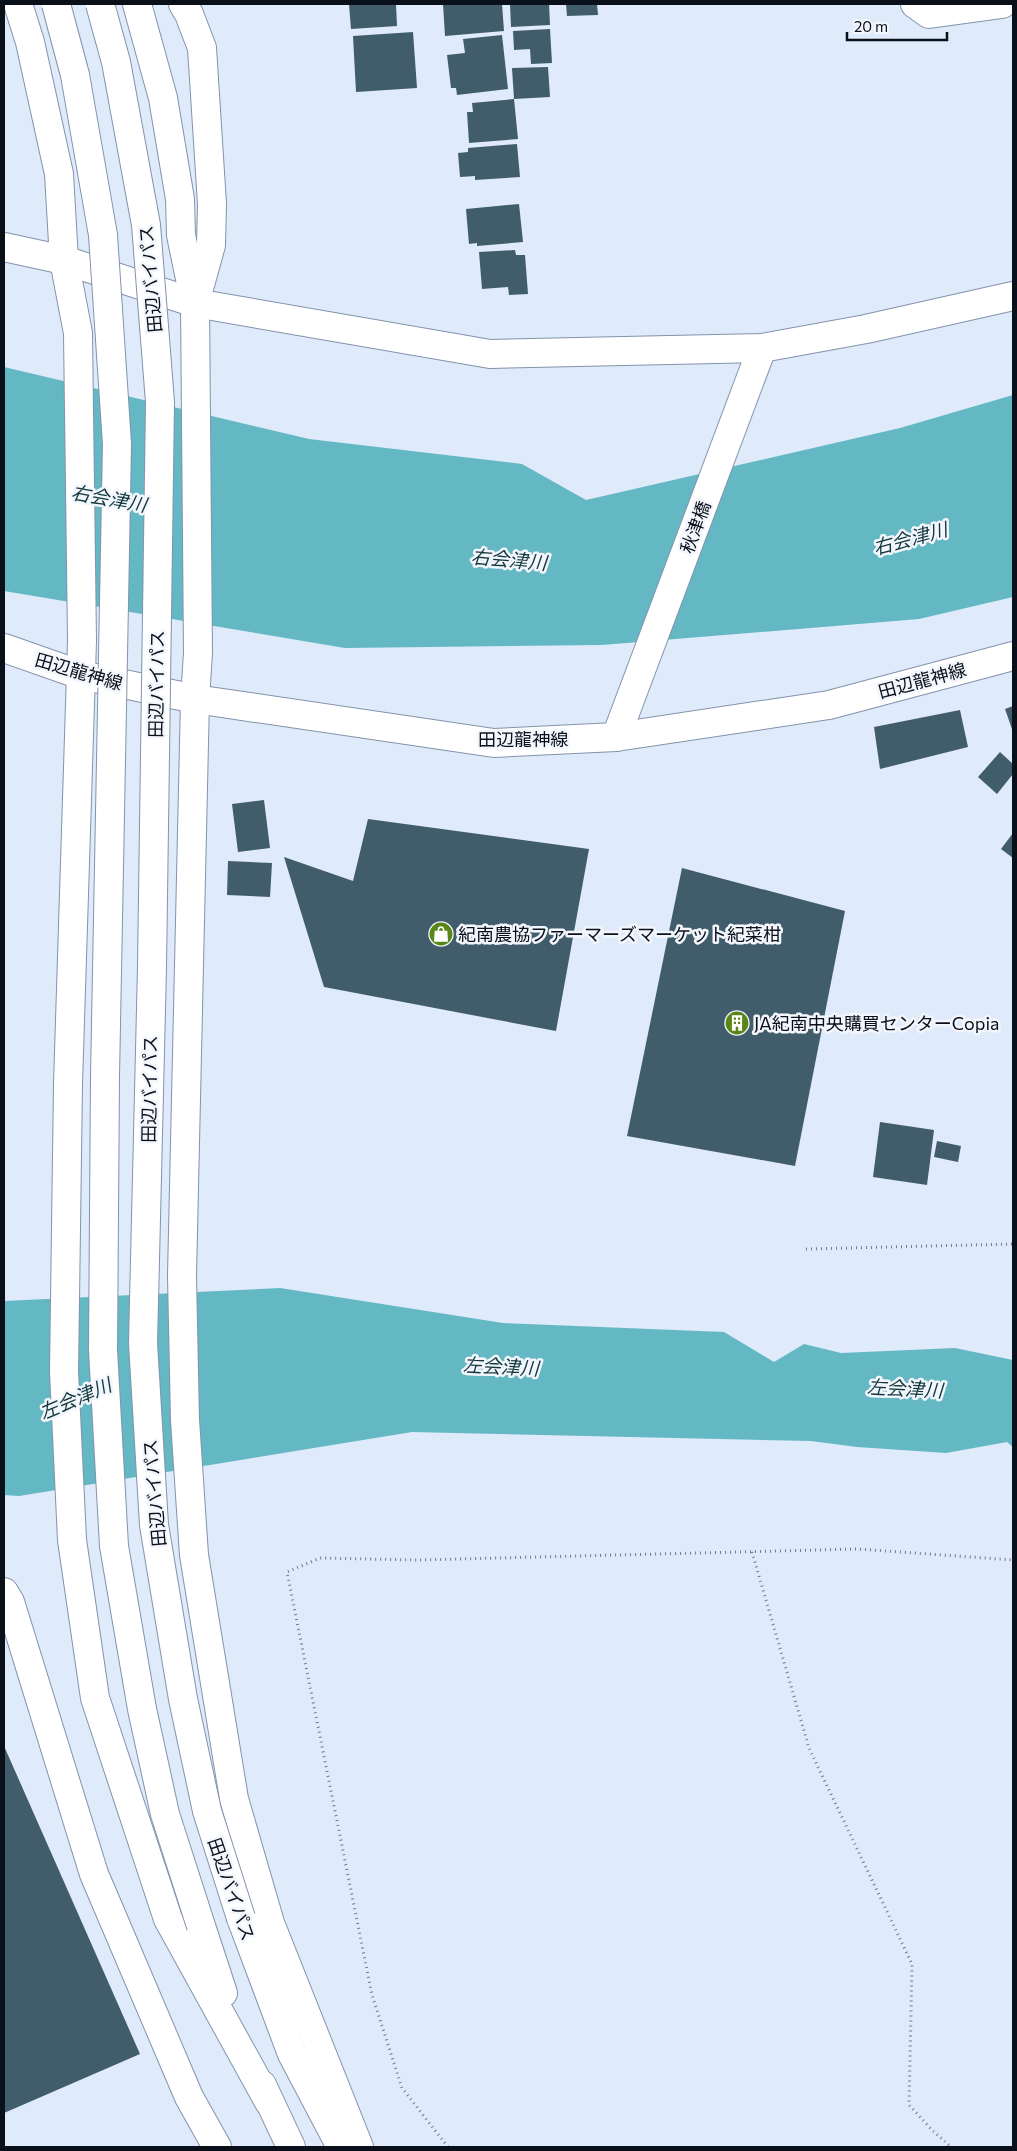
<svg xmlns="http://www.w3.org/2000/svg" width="1017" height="2151" font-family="Commissioner,'Noto Sans JP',sans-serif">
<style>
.water{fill:#64b8c4}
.building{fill:#415d6c}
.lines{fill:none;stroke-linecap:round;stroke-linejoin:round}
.street-casing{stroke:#8393ac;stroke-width:30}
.secondary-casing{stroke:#8393ac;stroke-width:30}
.primary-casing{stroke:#8393ac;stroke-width:30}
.highway-casing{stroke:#8393ac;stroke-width:30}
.path{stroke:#737b87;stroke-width:3;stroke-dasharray:1 4;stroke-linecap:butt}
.street{stroke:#fff;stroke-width:28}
.secondary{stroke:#fff;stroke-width:28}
.primary{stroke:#fff;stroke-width:28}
.highway{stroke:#fff;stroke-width:28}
.highway-bridge-casing{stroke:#8393ac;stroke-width:30;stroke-linecap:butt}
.highway-bridge{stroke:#fff;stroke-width:28}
.labels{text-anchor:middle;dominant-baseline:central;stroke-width:5;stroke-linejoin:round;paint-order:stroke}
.street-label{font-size:18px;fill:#0a1019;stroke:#f3f6fc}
.poi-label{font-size:18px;fill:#0a1019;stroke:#f3f6fc;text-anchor:start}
.water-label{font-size:19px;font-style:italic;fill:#11393f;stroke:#f3f6fc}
</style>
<rect width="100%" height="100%" fill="#dfeafa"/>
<g class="water">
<polygon points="4,367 309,439 522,464 586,500 900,428 1013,395 1013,597 919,619 602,645 345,648 4,591"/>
<polygon points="280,1288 503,1323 724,1332 774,1362 804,1344 841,1353 955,1348 1013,1360 1013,1447 1007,1442 946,1453 857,1447 811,1441 412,1432 19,1496 4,1495 4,1301"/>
</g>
<g class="building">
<polygon points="349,4 396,4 397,26 351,29"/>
<polygon points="443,4 502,4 504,31 445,36"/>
<polygon points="510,4 549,4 550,25 511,27"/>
<polygon points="566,4 597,4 598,15 567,16"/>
<polygon points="550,29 552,63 531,64 530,49 514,50 513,31"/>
<polygon points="413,32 417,88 356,92 353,36"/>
<polygon points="502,35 508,89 457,95 456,88 451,88 447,55 465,53 463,39"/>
<polygon points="548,67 550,97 514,99 512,68"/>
<polygon points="514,99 518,139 469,143 467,112 473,112 472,103"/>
<polygon points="517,144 520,177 475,180 475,176 460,177 458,153 468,152 468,148"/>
<polygon points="519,204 523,242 477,246 477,243 469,244 466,209"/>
<polygon points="515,250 516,255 525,255 528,294 509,295 508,287 482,289 479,252"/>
<polygon points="1013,706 1013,732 1005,709"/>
<polygon points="960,710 968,747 880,769 874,727"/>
<polygon points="1000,752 1013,764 1013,774 997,794 978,777"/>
<polygon points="264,800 270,848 238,852 232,804"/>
<polygon points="368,819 589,849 556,1031 324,987 284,857 353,881"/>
<polygon points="1013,833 1013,858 1001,849"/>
<polygon points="228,861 272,863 270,897 227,895"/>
<polygon points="682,868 845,911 795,1166 627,1136"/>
<polygon points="880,1122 934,1130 927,1185 873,1177"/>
<polygon points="937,1141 961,1146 958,1162 934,1157"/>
<polygon points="4,1746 140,2054 4,2113"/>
</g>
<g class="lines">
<defs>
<g id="street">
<polyline points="183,4 189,14 202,48 212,204 211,245 195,303"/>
<polyline points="915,4 929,14 1002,4"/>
<polyline points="4,247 64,260"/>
<polyline points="616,737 762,348"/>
<polyline points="4,1592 10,1602 94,1874 189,2097 217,2147"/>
</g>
<polyline id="secondary" points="64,260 195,303 490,354 762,348 866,329 1013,296"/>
<polyline id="primary" points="4,648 81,675 195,699 494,743 616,737 829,705 1013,656"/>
<g id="highway">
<polyline points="18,4 30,42 59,174 64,260 78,333 82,641 68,1084 64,1372 72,1540 95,1698 168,1919 269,2102"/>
<polyline points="137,4 163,98 180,199 181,235 195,303 198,653 195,699 182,1276 185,1420 194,1555 234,1799 270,1923 359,2147"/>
<polyline points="241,1918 292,2054 341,2147"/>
<polyline points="201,1926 223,1993"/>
<polyline points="262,2085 291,2147"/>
</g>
</defs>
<use href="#street" class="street-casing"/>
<use href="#secondary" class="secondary-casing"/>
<use href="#primary" class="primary-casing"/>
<use href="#highway" class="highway-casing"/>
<g class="path">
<polyline points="806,1249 1013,1244"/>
<polyline points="752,1552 809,1748 912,1964 909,2105 932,2130 951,2147"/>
<polyline points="448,2147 402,2088 372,1995 287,1572 320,1558 418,1560 858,1549 1013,1560"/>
</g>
<use href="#street" class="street"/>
<use href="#secondary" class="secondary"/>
<use href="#primary" class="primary"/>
<use href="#highway" class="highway"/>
<defs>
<g id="highway-bridge">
<polyline points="56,4 75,75 103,235 117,444 105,1077 103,1350 114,1546 142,1709 165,1814 201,1926"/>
<polyline points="100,4 116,62 146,225 160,402 152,967 143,1343 154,1525 183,1699 207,1811 241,1918"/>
</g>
</defs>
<use href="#highway-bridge" class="highway-bridge-casing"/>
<use href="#highway-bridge" class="highway-bridge"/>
</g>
<defs>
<symbol id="shop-disc" viewBox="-11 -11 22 22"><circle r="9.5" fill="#598717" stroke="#f3f6fc"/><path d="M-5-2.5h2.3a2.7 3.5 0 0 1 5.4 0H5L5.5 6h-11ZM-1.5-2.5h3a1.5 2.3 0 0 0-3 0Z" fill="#fff"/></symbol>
<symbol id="building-disc" viewBox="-11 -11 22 22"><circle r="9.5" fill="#598717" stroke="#f3f6fc"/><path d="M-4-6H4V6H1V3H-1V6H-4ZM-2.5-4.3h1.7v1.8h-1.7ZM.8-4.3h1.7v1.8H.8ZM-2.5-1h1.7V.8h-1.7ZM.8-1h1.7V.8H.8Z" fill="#fff"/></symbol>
</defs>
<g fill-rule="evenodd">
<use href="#shop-disc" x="427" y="920" width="28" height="28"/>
<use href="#building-disc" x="723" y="1009" width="28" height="28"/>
</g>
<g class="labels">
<g class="street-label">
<text transform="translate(150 279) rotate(-95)">田辺バイパス</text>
<text transform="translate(695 527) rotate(-70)">秋津橋</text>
<text transform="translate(79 671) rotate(16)">田辺龍神線</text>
<text transform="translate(922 680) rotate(-15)">田辺龍神線</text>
<text transform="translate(156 684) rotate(-89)">田辺バイパス</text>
<text x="523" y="739">田辺龍神線</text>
<text transform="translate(149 1089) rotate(-89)">田辺バイパス</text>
<text transform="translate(154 1493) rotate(-95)">田辺バイパス</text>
<text transform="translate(232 1889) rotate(71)">田辺バイパス</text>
</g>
<g class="poi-label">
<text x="458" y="934">紀南農協ファーマーズマーケット紀菜柑</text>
<text x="754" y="1023">JA紀南中央購買センターCopia</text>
</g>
<g class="water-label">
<text transform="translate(109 498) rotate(10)">右会津川</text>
<text transform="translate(910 538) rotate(-15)">右会津川</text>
<text transform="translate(509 559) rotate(5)">右会津川</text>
<text transform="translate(501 1366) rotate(3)">左会津川</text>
<text transform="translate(905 1388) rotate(3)">左会津川</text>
<text transform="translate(75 1398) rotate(-23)">左会津川</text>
</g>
</g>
<rect width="1017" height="2151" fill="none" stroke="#0a1019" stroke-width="10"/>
<path d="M847 32v8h100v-8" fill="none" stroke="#0a1019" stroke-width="2.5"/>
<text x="854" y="32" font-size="15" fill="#0a1019" stroke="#f3f6fc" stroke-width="4" paint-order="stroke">20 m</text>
</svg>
